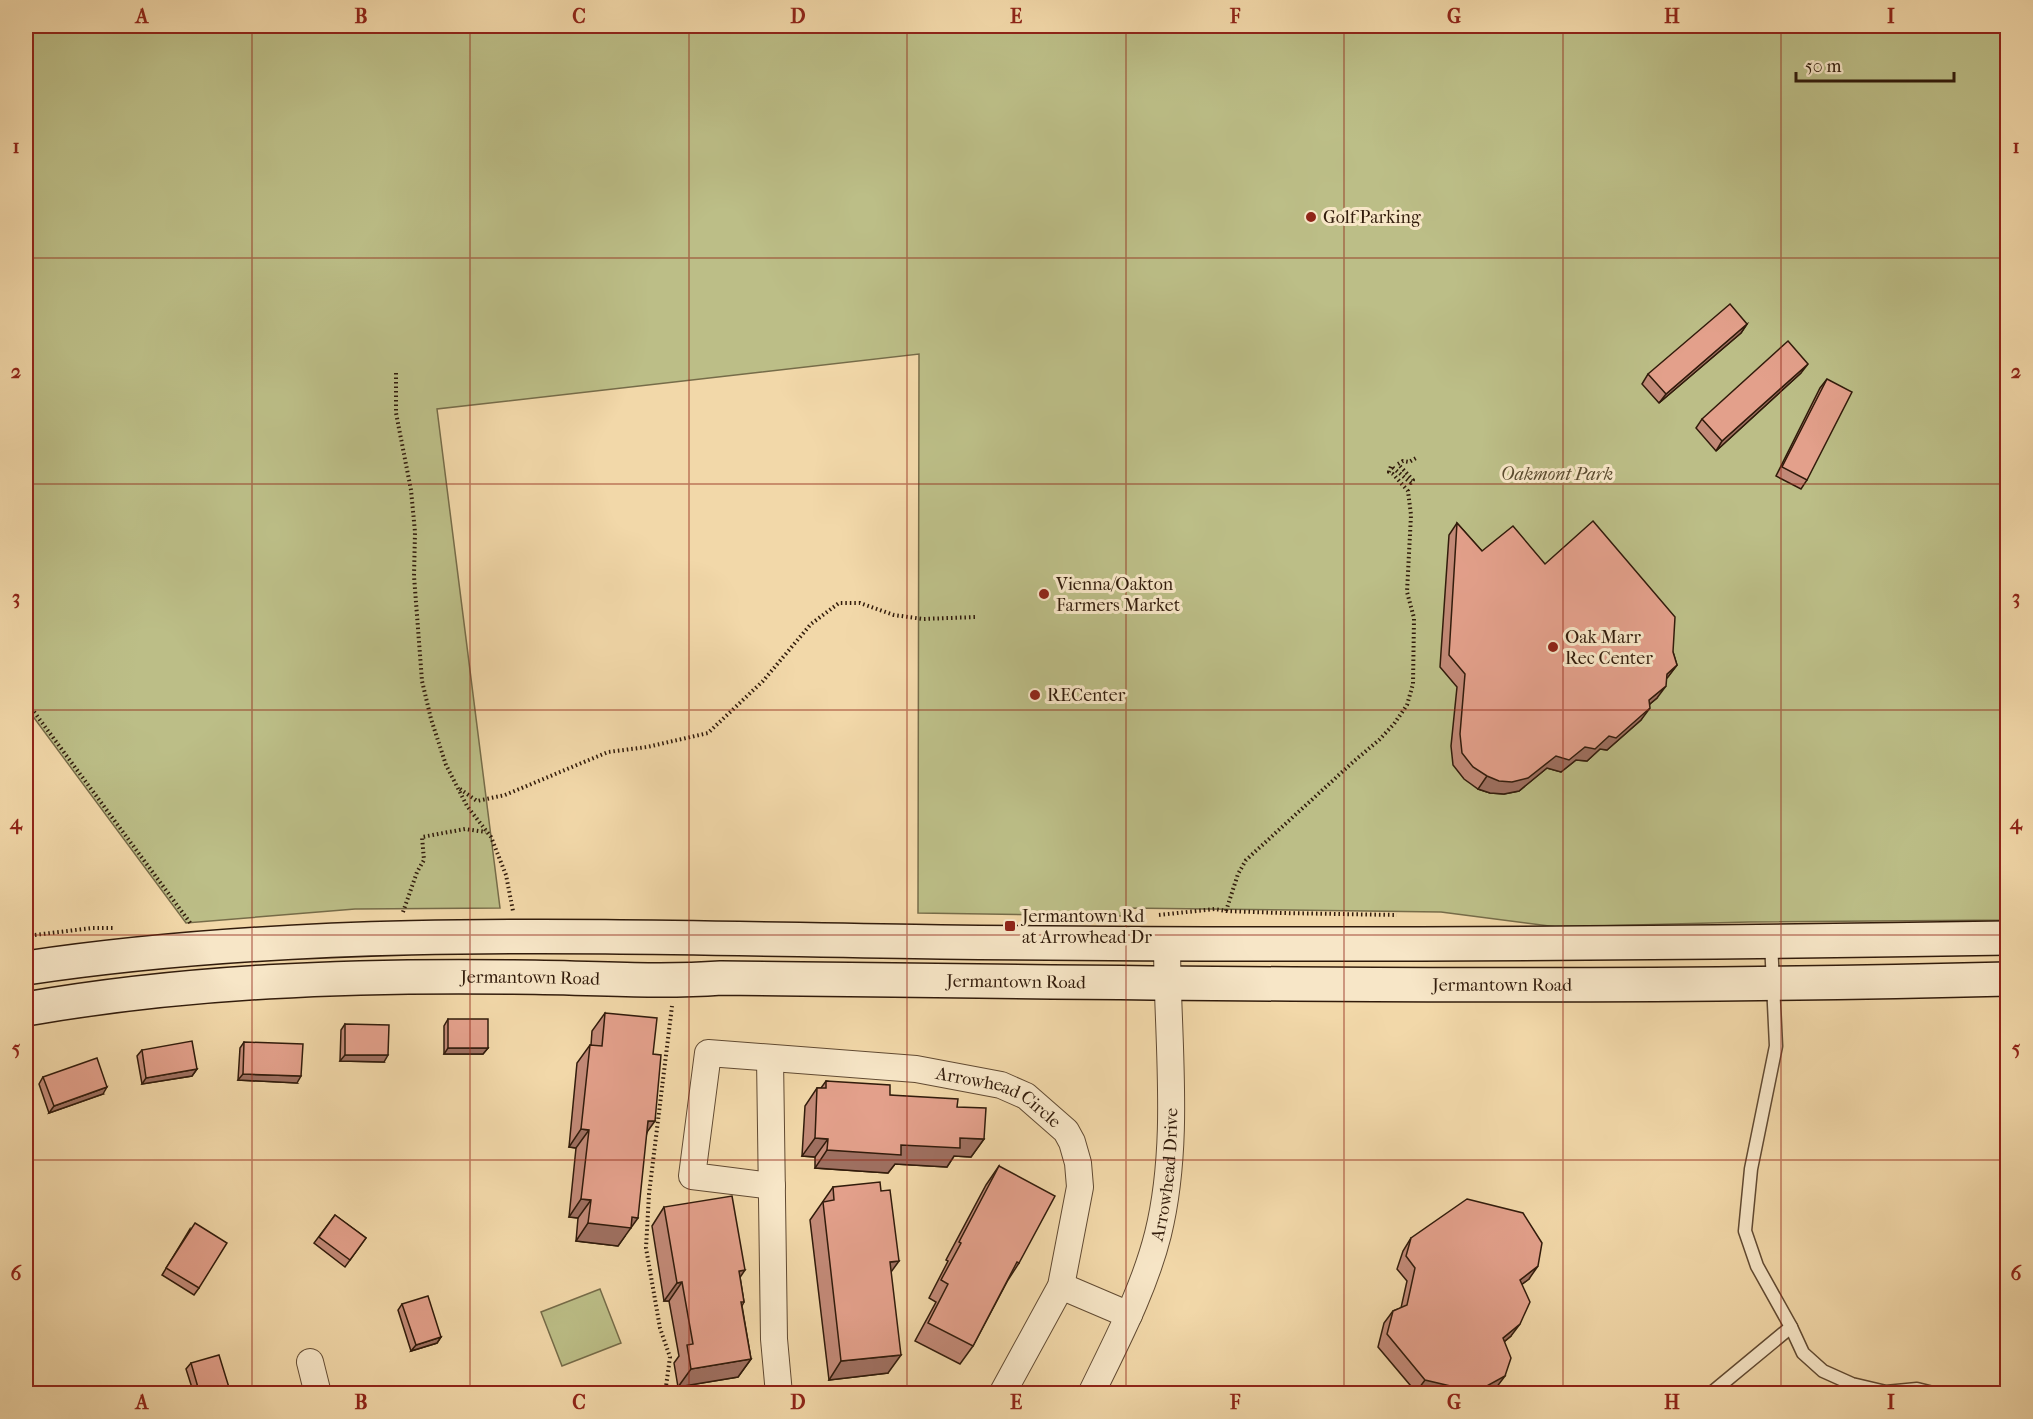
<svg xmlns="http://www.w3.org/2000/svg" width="2033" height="1419" font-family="'IM FELL French Canon',serif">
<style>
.green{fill:#bcbe87;stroke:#766c49;stroke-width:1.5}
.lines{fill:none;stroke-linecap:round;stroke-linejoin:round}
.lane-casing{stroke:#614a32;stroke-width:15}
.street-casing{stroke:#614a32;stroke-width:28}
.secondary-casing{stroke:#311b0b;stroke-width:36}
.path{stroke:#311b0b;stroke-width:4;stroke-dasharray:1.5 3;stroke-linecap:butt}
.lane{stroke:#f7e6c7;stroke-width:12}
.street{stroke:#f7e6c7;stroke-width:26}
.secondary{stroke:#f7e6c7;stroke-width:33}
.wall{fill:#c38a78;stroke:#311b0b;stroke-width:1.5}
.shaded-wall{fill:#9f7061;stroke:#311b0b;stroke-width:1.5}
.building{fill:#e3a08b;stroke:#311b0b;stroke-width:1.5}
.grid{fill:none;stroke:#8f2418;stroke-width:1.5;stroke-opacity:0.55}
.poi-dot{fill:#8f2418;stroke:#f7e6c7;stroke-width:2}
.labels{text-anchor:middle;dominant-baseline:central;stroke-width:6;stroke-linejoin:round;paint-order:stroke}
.poi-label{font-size:18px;fill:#311b0b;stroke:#f7e6c7;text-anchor:start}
.park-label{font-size:18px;font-style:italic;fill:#5b4c30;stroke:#f7e6c7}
.street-label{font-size:18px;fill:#311b0b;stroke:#f7e6c7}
.neatline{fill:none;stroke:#8f2418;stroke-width:2}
.grid-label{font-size:20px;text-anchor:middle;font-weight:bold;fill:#8f2418}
</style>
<rect width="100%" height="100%" fill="#f2d8a9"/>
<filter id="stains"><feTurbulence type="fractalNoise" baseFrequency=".00333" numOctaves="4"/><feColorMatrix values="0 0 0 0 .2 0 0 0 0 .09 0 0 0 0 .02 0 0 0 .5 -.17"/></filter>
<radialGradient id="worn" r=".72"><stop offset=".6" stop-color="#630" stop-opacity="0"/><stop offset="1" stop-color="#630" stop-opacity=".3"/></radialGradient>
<g class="green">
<polygon points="26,26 2007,26 2007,920 1749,922 1557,927 1441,912 1125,908 1124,916 918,913 919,354 437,409 500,908 355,909 186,923 26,707"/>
<polygon points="600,1289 621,1343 562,1366 541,1312"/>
</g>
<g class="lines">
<defs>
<g id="lane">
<polyline points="1791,1327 1803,1353 1823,1371 1852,1384 1886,1392 1917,1389 1937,1394"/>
<polyline points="1710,1394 1791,1327 1757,1266 1745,1231 1751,1169 1776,1046 1771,942"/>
</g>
<g id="street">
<polyline points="770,1058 774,1339 779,1394"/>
<path id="s1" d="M 772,1186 L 692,1176 L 708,1053 L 916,1069 L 1001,1085 L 1026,1096 L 1066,1131 L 1072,1142 L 1078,1163 L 1080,1187 L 1061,1286 L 1002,1394"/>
<polyline points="1061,1286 1129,1315"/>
<polyline points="310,1362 318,1394"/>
<path id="s2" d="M 1091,1394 C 1116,1342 1144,1290 1158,1234 C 1181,1141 1167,1038 1167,942"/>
</g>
<g id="secondary">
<path d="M 26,968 C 328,923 636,938 941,942 C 1296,946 1652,944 2008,938"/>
<path id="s3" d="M 26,1009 C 186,981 351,975 513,977 C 583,977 652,983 721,978 C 1150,983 1579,990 2008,979"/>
</g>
</defs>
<use href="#lane" class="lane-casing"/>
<use href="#street" class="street-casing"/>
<use href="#secondary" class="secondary-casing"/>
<g class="path">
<polyline points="396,373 396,413 411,490 415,532 414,576 422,681 431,719 446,765 467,806 491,837 506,875 513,911"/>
<polyline points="26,701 191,924"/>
<polyline points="460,789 477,801 505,795 608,752 647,747 708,733 763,681 811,624 839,603 860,603 894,615 923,619 976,617"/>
<polyline points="1226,911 1238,874 1246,860 1353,762 1379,740 1394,724 1407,705 1413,684 1414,618 1407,592 1411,515 1408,491 1393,474 1389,472 1391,466 1411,483 1413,480 1398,464 1403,461 1409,462 1416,458"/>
<polyline points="403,912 417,872 424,860 422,837 465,829 486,832"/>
<polyline points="1159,915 1215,909 1226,911 1281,913 1397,915"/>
<polyline points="26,936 92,928 114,928"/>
<polyline points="1750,1393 1751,1394"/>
<polyline points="665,1394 670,1357 660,1328 646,1248 649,1194 672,1006"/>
</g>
<use href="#lane" class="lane"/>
<use href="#street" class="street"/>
<use href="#secondary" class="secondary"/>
</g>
<g class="wall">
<polygon points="1747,324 1741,333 1659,403 1642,384 1648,374"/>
<polygon points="1801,373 1716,451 1696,428 1702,419"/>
<polygon points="1827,379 1807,480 1801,489 1776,476 1820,388"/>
<polygon points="1457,523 1482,551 1545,564 1673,652 1677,665 1666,679 1657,698 1650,704 1641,720 1607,750 1600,749 1587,761 1576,760 1561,772 1547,768 1519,791 1504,794 1490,793 1478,789 1464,779 1453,765 1451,746 1457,687 1440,667 1449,535"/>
<polygon points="605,1013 647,1132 625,1236 618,1246 576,1241 578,1218 569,1217 576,1148 569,1147 577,1063 590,1045 591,1045 592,1031"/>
<polygon points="448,1019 488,1048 483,1054 444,1054 444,1026"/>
<polygon points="345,1024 384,1062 340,1061 341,1030"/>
<polygon points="244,1042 297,1083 238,1080 240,1048"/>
<polygon points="142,1050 197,1069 192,1076 142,1084 137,1056"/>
<polygon points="43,1077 103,1094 49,1113 39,1084"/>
<polygon points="826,1081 890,1095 957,1107 984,1139 971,1157 954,1156 947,1167 895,1164 888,1173 815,1168 815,1157 802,1156 805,1106 817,1088 821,1088"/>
<polygon points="999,1166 1019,1263 1008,1280 973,1346 960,1364 915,1341 936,1302 929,1298 948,1261 946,1260 986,1185"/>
<polygon points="833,1187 891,1271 888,1373 829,1380 810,1220"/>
<polygon points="664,1207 740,1277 744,1302 742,1306 751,1359 738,1377 678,1387 674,1363 679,1356 669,1301 664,1301 652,1226"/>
<polygon points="335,1215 366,1238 345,1267 314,1243"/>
<polygon points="190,1229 199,1288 194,1295 162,1275"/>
<polygon points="1411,1238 1529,1279 1522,1284 1511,1336 1504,1342 1496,1388 1487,1394 1422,1394 1416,1392 1378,1347 1384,1323 1393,1311 1401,1308 1407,1281 1397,1269 1403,1251"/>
<polygon points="2007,1278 2007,1292 2004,1283"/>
<polygon points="402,1304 441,1337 437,1343 411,1351 398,1310"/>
<polygon points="191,1363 231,1394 194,1394 186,1369"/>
</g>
<g class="shaded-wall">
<polygon points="1747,324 1741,333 1659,403 1666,394"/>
<polygon points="1808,364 1801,373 1716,451 1722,441"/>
<polygon points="1677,665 1668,677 1658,686 1667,674"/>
<polygon points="1666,686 1657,698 1640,712 1649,700"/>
<polygon points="1650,708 1641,720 1607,750 1600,749 1587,761 1576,760 1561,772 1547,768 1519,791 1504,794 1490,793 1478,789 1487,776 1585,747 1609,736"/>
<polygon points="448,1048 488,1048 483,1054 444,1054"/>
<polygon points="345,1055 388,1055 384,1062 340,1061"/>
<polygon points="197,1069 192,1076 142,1084 146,1078"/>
<polygon points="243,1074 301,1076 297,1083 238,1080"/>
<polygon points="107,1087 103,1094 49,1113 54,1106"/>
<polygon points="648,1121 655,1121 642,1139"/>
<polygon points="581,1129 589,1130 576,1148 569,1147"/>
<polygon points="815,1138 828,1139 815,1157 802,1156"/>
<polygon points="960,1138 984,1139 971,1157 954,1156 947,1167 895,1164 888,1173 815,1168 827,1150 901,1145"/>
<polygon points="581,1199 591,1200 578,1218 569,1217"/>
<polygon points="632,1217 638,1218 618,1246 576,1241 588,1223"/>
<polygon points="899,1261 886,1279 890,1262"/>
<polygon points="1538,1266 1529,1279 1512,1292 1520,1280"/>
<polygon points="745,1270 732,1289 739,1271"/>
<polygon points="682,1282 669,1301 664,1301 677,1283"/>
<polygon points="1520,1324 1511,1336 1494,1350 1503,1338"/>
<polygon points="441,1337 437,1343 411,1351 416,1345"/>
<polygon points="901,1355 888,1373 829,1380 841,1361"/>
<polygon points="751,1359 738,1377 678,1387 691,1369"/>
<polygon points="1505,1376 1496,1388 1487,1394 1422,1394 1416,1392 1425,1380"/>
</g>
<g class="building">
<polygon points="1730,304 1747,324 1666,394 1648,374"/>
<polygon points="1788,341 1808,364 1722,441 1702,419"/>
<polygon points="1827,379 1852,392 1807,480 1782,467"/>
<polygon points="1593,521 1675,617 1673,652 1677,665 1667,674 1666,686 1649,700 1650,708 1616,738 1609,736 1595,749 1585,747 1569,760 1556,756 1528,778 1512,782 1499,781 1487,776 1473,767 1462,753 1460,734 1465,674 1449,655 1457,523 1482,551 1513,526 1545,564"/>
<polygon points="605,1013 657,1018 653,1054 661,1055 655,1121 648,1121 638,1218 632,1217 631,1228 588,1223 591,1200 581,1199 589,1130 581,1129 590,1045 602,1046"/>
<rect x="448" y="1019" width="40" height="29"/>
<polygon points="345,1024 389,1025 388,1055 345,1055"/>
<polygon points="192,1041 197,1069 146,1078 142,1050"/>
<polygon points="244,1042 303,1044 301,1076 243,1074"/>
<polygon points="97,1058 107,1087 54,1106 43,1077"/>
<polygon points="826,1081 890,1085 890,1095 958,1099 957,1107 986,1108 984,1139 960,1138 960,1148 901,1145 901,1155 827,1150 828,1139 815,1138 817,1088 826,1088"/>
<polygon points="999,1166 1055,1196 1019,1263 1017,1262 973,1346 928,1323 948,1284 941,1280 961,1243 959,1242"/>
<polygon points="880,1182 881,1191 890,1190 899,1261 890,1262 901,1355 841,1361 823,1202 834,1200 833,1187"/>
<polygon points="732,1196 745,1270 739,1271 744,1302 741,1302 751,1359 691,1369 687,1345 693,1344 682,1282 677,1283 664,1207"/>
<polygon points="1467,1199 1523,1213 1542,1243 1538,1266 1520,1280 1530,1302 1520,1324 1503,1338 1511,1358 1505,1376 1476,1392 1425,1380 1387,1334 1393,1311 1407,1305 1415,1268 1406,1256 1411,1238"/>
<polygon points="335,1215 366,1238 350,1260 319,1237"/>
<polygon points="195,1223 227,1243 199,1288 166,1268"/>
<polygon points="428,1296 441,1337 416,1345 402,1304"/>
<polygon points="219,1355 231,1394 205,1394 204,1389 199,1391 191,1363"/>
</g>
<path class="grid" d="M 252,26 L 252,1394M 470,26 L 470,1394M 689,26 L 689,1394M 907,26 L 907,1394M 1126,26 L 1126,1394M 1344,26 L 1344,1394M 1563,26 L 1563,1394M 1781,26 L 1781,1394M 26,258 L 2008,258M 26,484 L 2008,484M 26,710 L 2008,710M 26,935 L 2008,935M 26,1160 L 2008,1160"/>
<g class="poi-dot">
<circle cx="1311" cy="217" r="6"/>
<circle cx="1044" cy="594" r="6"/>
<circle cx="1553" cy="647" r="6"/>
<circle cx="1035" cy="695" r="6"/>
<rect x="1004" y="920" width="12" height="12" rx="3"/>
</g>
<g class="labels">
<g class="poi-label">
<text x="1323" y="217">Golf Parking</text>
<text x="1056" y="584">Vienna/Oakton<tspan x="1056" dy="21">Farmers Market</tspan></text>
<text x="1565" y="637">Oak Marr<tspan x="1565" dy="21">Rec Center</tspan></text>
<text x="1047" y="695">RECenter</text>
<text x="1022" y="916">Jermantown Rd<tspan x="1022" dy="21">at Arrowhead Dr</tspan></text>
</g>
<g class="park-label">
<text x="1557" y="474">Oakmont Park</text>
</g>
<g class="street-label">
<text stroke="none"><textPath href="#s3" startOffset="506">Jermantown Road</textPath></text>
<text stroke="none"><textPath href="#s3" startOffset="992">Jermantown Road</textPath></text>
<text stroke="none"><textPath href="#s3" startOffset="1478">Jermantown Road</textPath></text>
<text stroke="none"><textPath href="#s1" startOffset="502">Arrowhead Circle</textPath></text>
<text stroke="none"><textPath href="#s2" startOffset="234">Arrowhead Drive</textPath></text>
</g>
</g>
<rect width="2033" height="1419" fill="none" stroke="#f2d8a9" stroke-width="66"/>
<path d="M1796 72v9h158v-9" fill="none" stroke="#311b0b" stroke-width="3"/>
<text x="1805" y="72" font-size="18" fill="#311b0b" stroke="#f7e6c7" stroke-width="4.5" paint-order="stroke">50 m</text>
<rect x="33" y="33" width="1967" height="1353" class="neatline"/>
<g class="grid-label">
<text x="142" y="23">A</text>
<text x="361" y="23">B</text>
<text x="579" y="23">C</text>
<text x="798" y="23">D</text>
<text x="1016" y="23">E</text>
<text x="1235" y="23">F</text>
<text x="1454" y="23">G</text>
<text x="1672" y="23">H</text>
<text x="1891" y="23">I</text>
<text x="16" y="153">1</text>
<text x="2016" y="153">1</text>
<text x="16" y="378">2</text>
<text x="2016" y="378">2</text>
<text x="16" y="604">3</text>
<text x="2016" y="604">3</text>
<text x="16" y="829">4</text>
<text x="2016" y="829">4</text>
<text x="16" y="1055">5</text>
<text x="2016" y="1055">5</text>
<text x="16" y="1280">6</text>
<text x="2016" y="1280">6</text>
<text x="142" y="1409">A</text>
<text x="361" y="1409">B</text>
<text x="579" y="1409">C</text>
<text x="798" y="1409">D</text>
<text x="1016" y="1409">E</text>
<text x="1235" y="1409">F</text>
<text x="1454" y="1409">G</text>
<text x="1672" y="1409">H</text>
<text x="1891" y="1409">I</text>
</g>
<rect width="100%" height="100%" filter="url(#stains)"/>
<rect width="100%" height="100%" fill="url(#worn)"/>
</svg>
